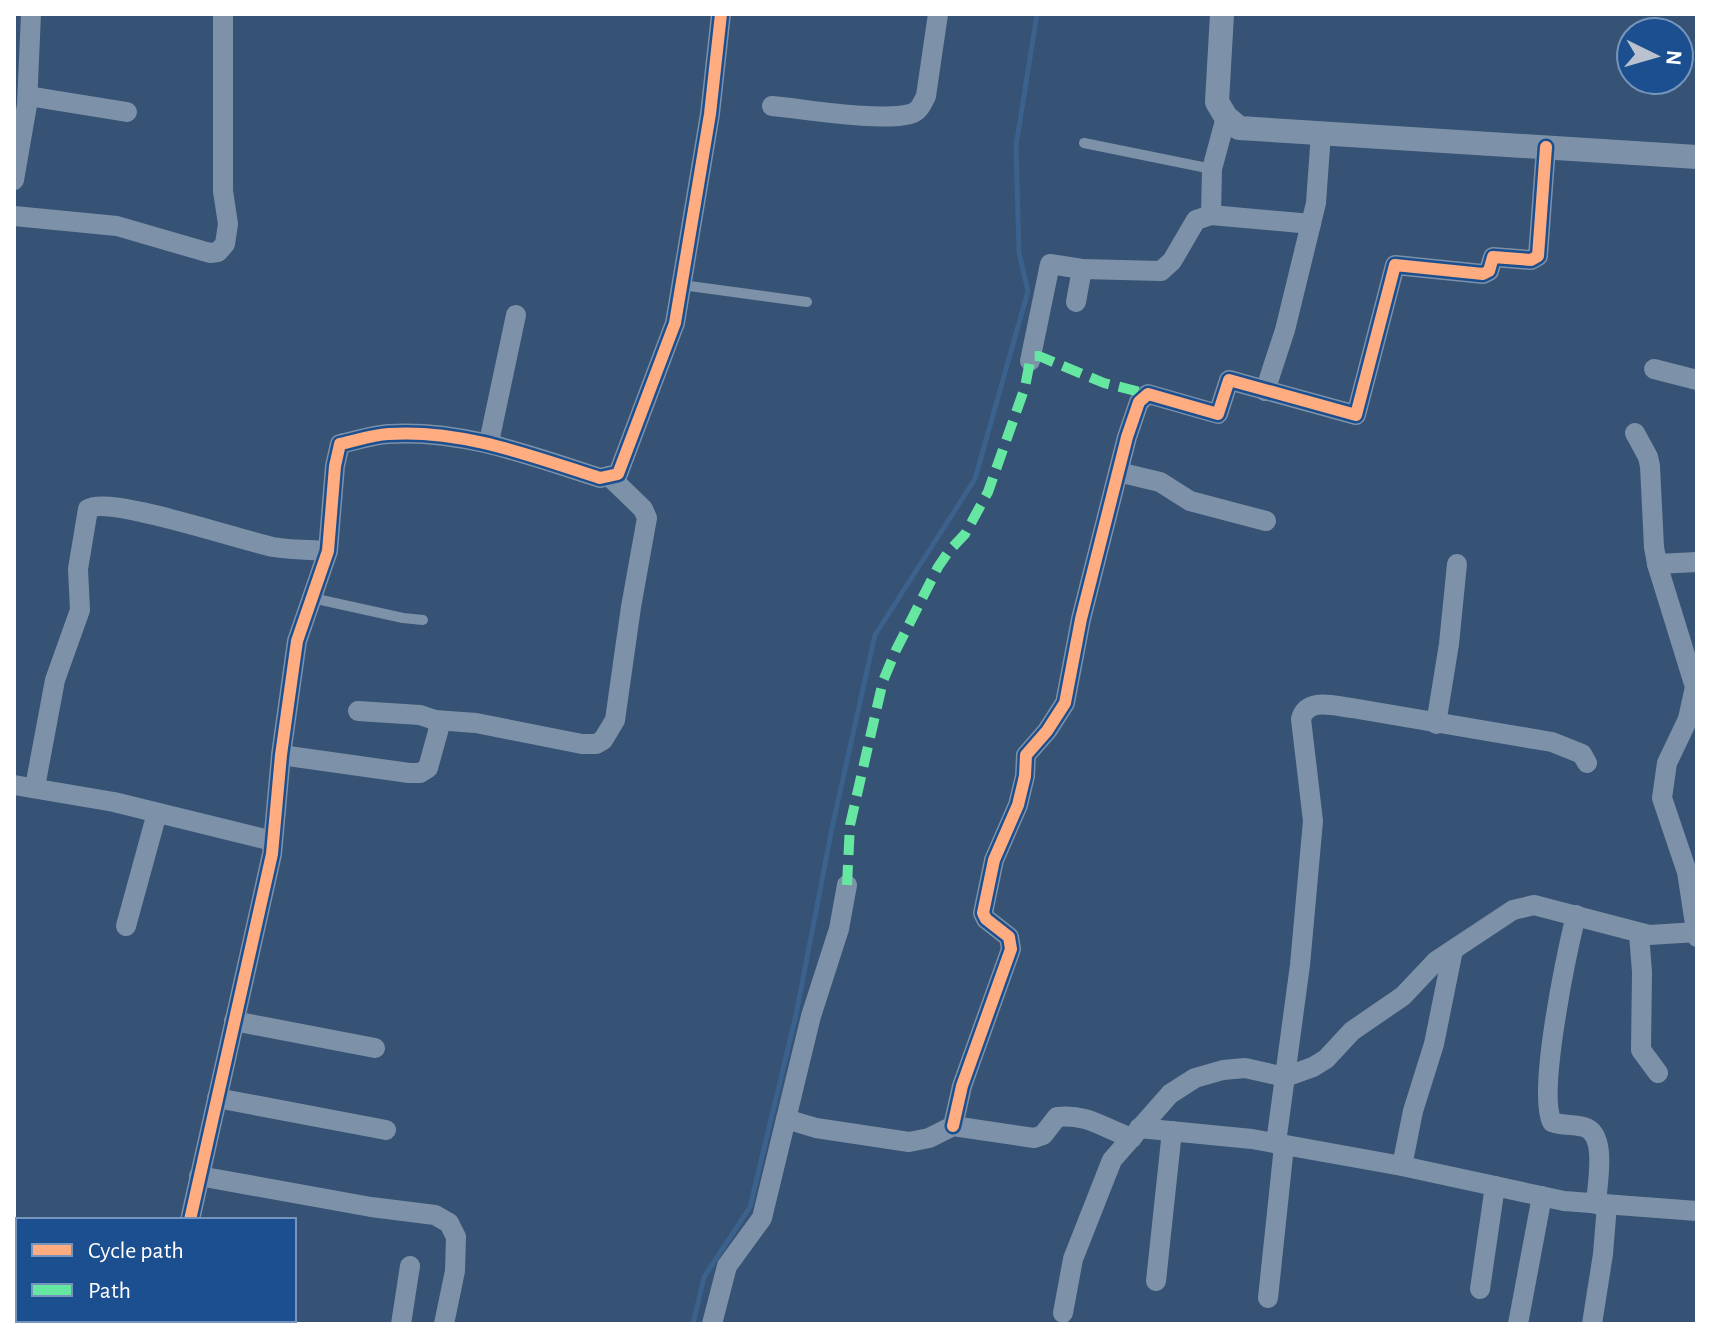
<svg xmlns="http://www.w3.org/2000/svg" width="1711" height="1338" font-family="'Alegreya Sans',sans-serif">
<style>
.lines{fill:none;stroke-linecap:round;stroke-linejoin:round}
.stream{stroke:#3b618d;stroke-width:5}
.service{stroke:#7d92a8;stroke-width:10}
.minor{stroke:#7d92a8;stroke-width:20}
.tertiary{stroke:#7d92a8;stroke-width:24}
.quiet{stroke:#66e7a1;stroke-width:10;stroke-dasharray:20 10;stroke-linecap:butt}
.cycleway-casing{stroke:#1b4f8f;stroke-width:17}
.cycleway{stroke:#ffac80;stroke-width:12}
</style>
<rect width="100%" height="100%" fill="#365274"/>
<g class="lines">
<polyline class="stream" points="693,1324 704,1277 750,1207 796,1015 832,828 875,635 975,479 1028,291 1019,253 1016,146 1037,14"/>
<g class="service">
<polyline points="1084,143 1212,169"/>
<polyline points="682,285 807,302"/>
<polyline points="312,598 403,618 423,620"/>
</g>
<g class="minor">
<polyline points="28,96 127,112"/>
<path d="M 772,106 C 806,109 879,122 910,114 C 919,112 922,104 926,96 L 938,14"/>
<polyline points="14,180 27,105 31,14"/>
<polyline points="1211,215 1212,169 1226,117"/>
<polyline points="14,216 117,226 210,253 218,252 225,244 228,224 223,191 223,14"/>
<polyline points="1076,302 1082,269 1161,271 1172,261 1196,220 1211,215 1311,224"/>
<polyline points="1030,361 1050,264 1082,269"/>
<polyline points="1654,369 1697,380"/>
<polyline points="1265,391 1285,330 1316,203 1321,133"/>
<polyline points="1635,433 1648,457 1650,466 1654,547 1657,564 1695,687 1688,719 1667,763 1662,798 1687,872 1697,937"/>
<polyline points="489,442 516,315"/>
<polyline points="1118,472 1160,482 1190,501 1266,521"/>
<polyline points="1657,564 1697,562"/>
<polyline points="435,720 476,723 582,744 596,744 603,740 615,720 631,607 647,518 643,509 609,476"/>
<polyline points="1436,724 1449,644 1457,564"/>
<polyline points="281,755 409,773 420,773 428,768 439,728 435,720 420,715 358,711"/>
<polyline points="14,785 114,802 273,841"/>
<path d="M 35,787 L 55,680 L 80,610 L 78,569 L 88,509 C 109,495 242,541 273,547 C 291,550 310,550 328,551"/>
<path d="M 1576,915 C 1567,952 1537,1092 1552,1122 C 1563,1126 1574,1124 1584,1127 C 1608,1134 1597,1184 1596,1204"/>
<polyline points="126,926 157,813"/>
<polyline points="1639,934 1642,972 1641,1050 1658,1073"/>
<polyline points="234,1021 375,1048"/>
<polyline points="217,1098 386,1130"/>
<path d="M 786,1119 L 816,1128 L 909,1142 L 929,1138 L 953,1126 L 1034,1138 L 1043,1135 L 1057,1117 C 1086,1113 1105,1129 1132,1138"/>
<polyline points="953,1126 962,1086 1011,949 1009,937 986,919 983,913 994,860 1018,805 1025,776 1026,755 1047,731 1065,703 1081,619 1127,437 1139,402 1148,394 1218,414 1229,380 1356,415 1395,265 1483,274 1489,271 1493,257 1531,260 1538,256 1546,147"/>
<polyline points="1139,1128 1252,1139 1402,1166 1564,1201 1697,1211"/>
<path d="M 1276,1143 L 1300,965 L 1313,821 L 1301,719 C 1307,697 1334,706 1352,708 L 1552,742 L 1582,754 L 1587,763"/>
<polyline points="1402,1166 1413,1111 1434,1044 1453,950"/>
<polyline points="199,1176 371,1207 435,1215 449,1223 456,1237 455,1271 444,1324"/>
<path d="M 190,1220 L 272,854 L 281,755 L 297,641 L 328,551 L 335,466 L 340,444 C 355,441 372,435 388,434 C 462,429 531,456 600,478 L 618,474 L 675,323 L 710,114 L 721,14"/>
<polyline points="1156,1281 1172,1131"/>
<polyline points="1480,1289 1495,1186"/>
<polyline points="1268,1298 1284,1146"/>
<polyline points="1063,1313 1073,1259 1112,1160 1170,1094 1195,1078 1223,1070 1245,1068 1285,1077 1313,1067 1326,1059 1352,1031 1403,996 1436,961 1513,910 1534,905 1649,935 1697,932"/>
<polyline points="166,1324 167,1320"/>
<polyline points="401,1324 410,1266"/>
<polyline points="712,1324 727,1266 762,1218 811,1016 839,929 847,885"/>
<polyline points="1518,1324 1542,1196"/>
<polyline points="1592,1324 1603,1254 1607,1205"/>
</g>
<polyline class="tertiary" points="1222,14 1217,102 1226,117 1239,128 1697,157"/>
<polyline class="quiet" points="847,885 850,825 883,681 896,650 938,567 949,551 965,534 988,492 1025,387 1030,361 1034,356 1039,356 1104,383 1148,394"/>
<defs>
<g id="cycleway">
<polyline points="953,1126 962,1086 1011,949 1009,937 986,919 983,913 994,860 1018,805 1025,776 1026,755 1047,731 1065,703 1081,619 1127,437 1139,402 1148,394 1218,414 1229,380 1356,415 1395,265 1483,274 1489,271 1493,257 1531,260 1538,256 1546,147"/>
<path d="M 190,1220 L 272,854 L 281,755 L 297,641 L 328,551 L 335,466 L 340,444 C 355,441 372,435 388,434 C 462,429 531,456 600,478 L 618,474 L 675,323 L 710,114 L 721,14"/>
</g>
</defs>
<use href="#cycleway" class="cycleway-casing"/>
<use href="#cycleway" class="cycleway"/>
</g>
<rect width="1711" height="1338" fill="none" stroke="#ffffff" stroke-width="32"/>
<rect x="16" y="1218" width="280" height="104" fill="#1b4f8f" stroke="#7695bc" stroke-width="2"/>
<rect x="32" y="1244" width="40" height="12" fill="#ffac80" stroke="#7695bc" stroke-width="2"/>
<text x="88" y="1258" font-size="24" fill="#ffffff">Cycle path</text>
<rect x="32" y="1284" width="40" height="12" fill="#66e7a1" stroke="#7695bc" stroke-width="2"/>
<text x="88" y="1298" font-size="24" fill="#ffffff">Path</text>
<g transform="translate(1655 56) rotate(95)"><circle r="38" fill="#1b4f8f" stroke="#7695bc" stroke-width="2"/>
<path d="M0-6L14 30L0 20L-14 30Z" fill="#b9c2ce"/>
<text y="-12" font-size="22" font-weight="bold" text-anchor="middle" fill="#ffffff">N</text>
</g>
</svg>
